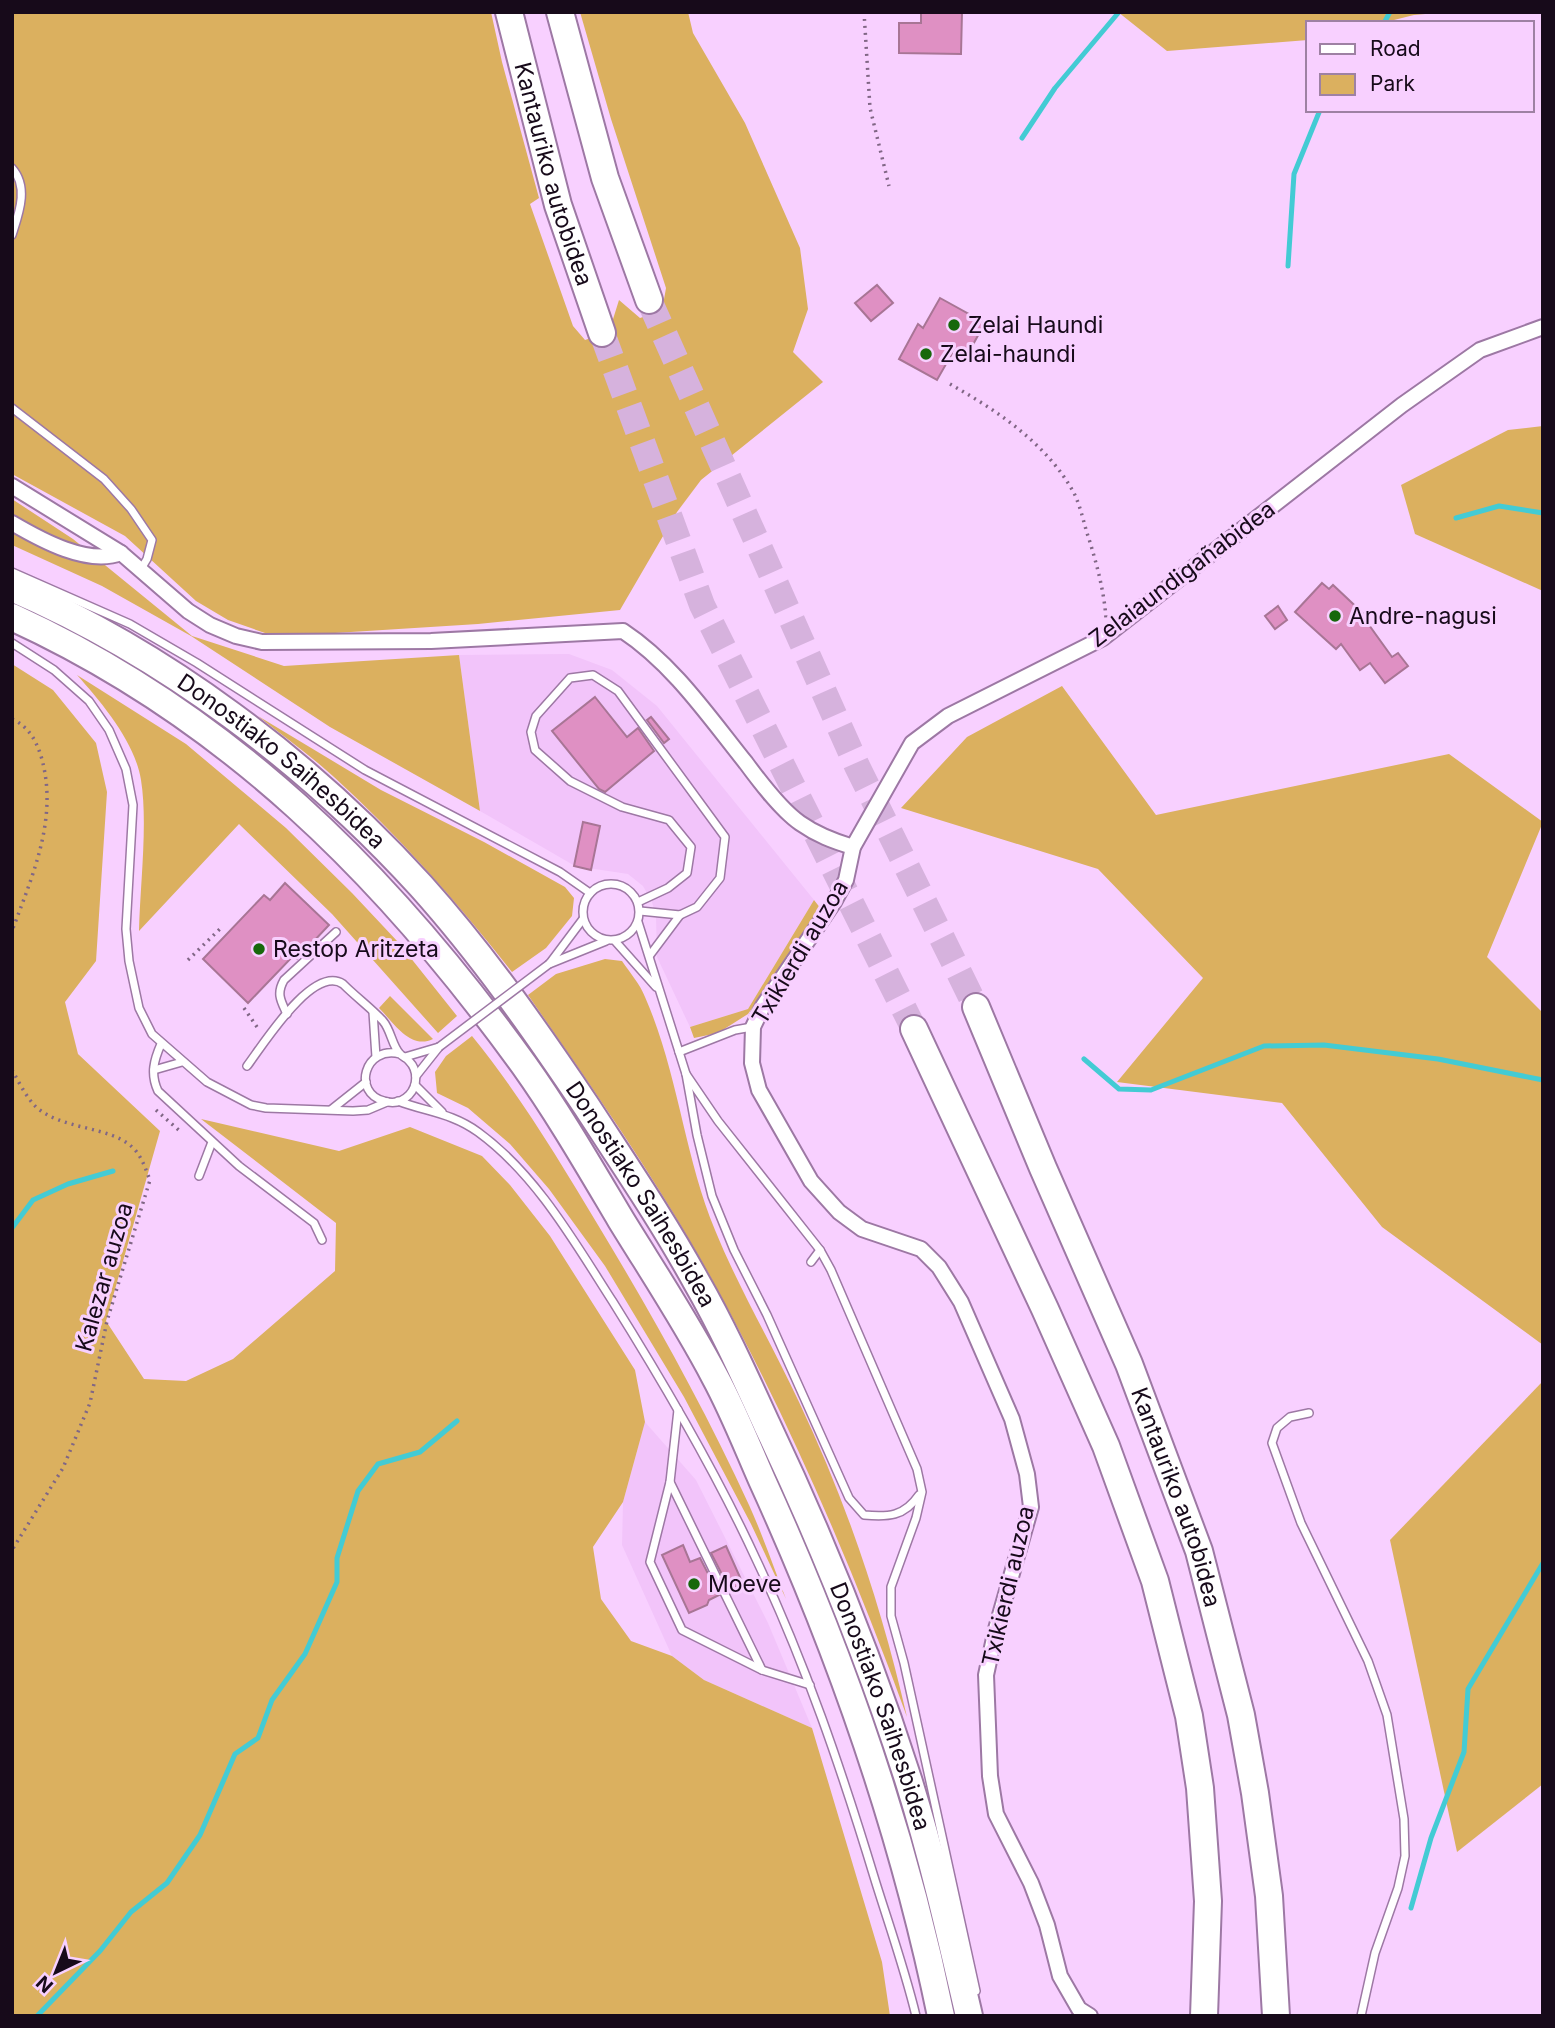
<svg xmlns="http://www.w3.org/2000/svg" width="1555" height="2028" font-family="Inter,sans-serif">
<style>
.built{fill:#f2c4fa}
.green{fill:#dbb05f}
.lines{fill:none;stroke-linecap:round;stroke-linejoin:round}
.stream{stroke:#43cbd4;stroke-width:5}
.building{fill:#df90c3;stroke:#a87595;stroke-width:2}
.motorway-tunnel{stroke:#d6b2dd;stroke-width:26;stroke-dasharray:26 13;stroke-linecap:butt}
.service-casing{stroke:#9d78a4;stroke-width:10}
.minor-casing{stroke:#9d78a4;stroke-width:18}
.motorway-casing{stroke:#9d78a4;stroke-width:30}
.path{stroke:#806685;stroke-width:3.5;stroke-dasharray:2 5;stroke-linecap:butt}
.service{stroke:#fff;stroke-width:7}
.minor{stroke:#fff;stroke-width:14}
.motorway{stroke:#fff;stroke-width:26}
.service-bridge-casing{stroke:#9d78a4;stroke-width:10;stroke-linecap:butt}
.service-bridge{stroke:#fff;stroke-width:7}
.poi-dot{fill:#17680a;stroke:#f8d0ff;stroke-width:2.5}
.labels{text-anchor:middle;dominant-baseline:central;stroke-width:6;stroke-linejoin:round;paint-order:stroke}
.street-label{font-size:23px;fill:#170a1a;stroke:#f8d0ff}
.poi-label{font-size:23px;fill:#170a1a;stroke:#f8d0ff;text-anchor:start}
</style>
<rect width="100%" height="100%" fill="#f8d0ff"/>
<g class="built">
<polygon points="569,654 612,670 657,706 814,900 748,1009 690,1027 657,957 656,917 652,902 643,886 628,874 575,866 480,811 459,655"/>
<polygon points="645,1422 696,1480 768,1623 812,1728 704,1680 672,1656 622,1545 623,1502"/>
</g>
<g class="green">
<polygon points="12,12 491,12 502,62 539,198 530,204 573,326 585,340 609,332 619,300 640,318 662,311 666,288 611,119 580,12 688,12 693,33 745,123 800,248 808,309 793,352 823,382 701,480 677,512 620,610 478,624 335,633 265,633 228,620 196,601 125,536 12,474"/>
<polygon points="1118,12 1448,12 1414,15 1382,23 1308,23 1308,40 1167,51"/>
<polygon points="1543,426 1543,591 1415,534 1401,485 1508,430"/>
<polygon points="12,499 73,539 192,636 284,666 459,655 480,811 330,727 191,636 102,586 12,545"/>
<polygon points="12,664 53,690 96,743 107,792 96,961 65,1002 78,1054 160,1131 106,1321 144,1379 186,1381 233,1359 335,1271 336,1223 201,1119 339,1151 410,1127 482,1156 510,1185 550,1236 635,1370 645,1422 623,1502 593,1547 601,1599 631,1641 672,1656 704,1680 812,1728 882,1962 890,2016 12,2016"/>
<path d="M 77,675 L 186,744 L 286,828 L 352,893 L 398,942 L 457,1016 L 438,1033 L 332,914 L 239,824 L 139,931 C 140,886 148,823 141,780 C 135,742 102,703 77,675 Z"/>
<polygon points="1062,686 1156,815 1449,754 1543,822 1487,957 1543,1013 1543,1345 1382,1227 1282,1103 1117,1082 1203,978 1098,869 901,808 967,737"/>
<path d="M 258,716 L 381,790 L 484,842 L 565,887 L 574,898 L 572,916 L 546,948 L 512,972 C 457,902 399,836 334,777 C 310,755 283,736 258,716 Z"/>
<polygon points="814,900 821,909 748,1014 718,1033 694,1038 690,1027 748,1009"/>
<path d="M 605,959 L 622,961 C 630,973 640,984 645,997 C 678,1072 684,1155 715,1230 C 739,1289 772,1344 799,1402 C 847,1503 882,1608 907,1717 C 849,1557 781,1401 697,1253 C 646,1164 586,1079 528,995 L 556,974 Z"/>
<path d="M 390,996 L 433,1039 C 410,1050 394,1023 379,1008 Z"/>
<path d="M 472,1036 C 520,1095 559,1160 598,1225 C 653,1316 705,1409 749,1505 C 763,1536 774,1568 786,1599 L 751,1524 L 684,1397 L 605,1266 L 549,1189 L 510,1144 L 468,1108 L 437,1093 L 435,1072 L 446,1056 Z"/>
<polygon points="1543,1381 1543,1784 1457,1852 1390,1540"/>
</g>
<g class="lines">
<g class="stream">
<polyline points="1384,23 1390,12"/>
<polyline points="1022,138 1055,88 1119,12"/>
<polyline points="1288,266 1294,174 1320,110"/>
<polyline points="1456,518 1499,506 1543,513"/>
<polyline points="1084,1059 1119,1089 1151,1090 1264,1046 1324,1045 1438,1059 1543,1080"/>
<polyline points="12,1228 33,1200 68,1184 113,1171"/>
<polyline points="1411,1908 1431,1838 1464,1752 1468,1689 1543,1563"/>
<polyline points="37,2016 100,1951 131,1912 167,1883 200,1835 235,1754 258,1738 272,1700 305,1654 337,1582 337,1558 358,1491 378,1464 420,1452 457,1421"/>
</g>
</g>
<g class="building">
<polygon points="921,12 962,12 961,54 899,53 899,23 921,23"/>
<polygon points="877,285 893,303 871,321 855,303"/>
<polygon points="940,298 985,323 966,357 954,350 937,380 899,359 918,324 923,328"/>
<polygon points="1322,583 1329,589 1333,585 1366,616 1364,618 1392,657 1398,653 1408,666 1385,683 1370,663 1360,670 1341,644 1336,649 1295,612"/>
<polygon points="1278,606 1287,620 1275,629 1265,616"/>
<polygon points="595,697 627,737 638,728 654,751 605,792 599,789 552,731"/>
<polygon points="651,717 669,739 664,743 647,720"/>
<polygon points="583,822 600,826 591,870 574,866"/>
<polygon points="285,883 329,925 297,959 293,956 248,1003 203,959 264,895 270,900"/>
<polygon points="683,1545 690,1562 700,1558 719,1595 709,1600 707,1605 689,1613 662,1555"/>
<polygon points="726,1546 743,1584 730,1590 711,1553"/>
</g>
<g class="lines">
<g class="motorway-tunnel">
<polyline points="649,300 857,766 976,1007"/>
<polyline points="602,333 702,605 914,1029"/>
</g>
<defs>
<g id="service">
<path d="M 12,168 C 29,187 19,213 12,235"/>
<polyline points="12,408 104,479 131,509 152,540 147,559 141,569"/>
<polyline points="12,572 130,624 197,663 365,770 560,872 590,893"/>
<polyline points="12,643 54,670 89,701 109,730 126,769 133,805 126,929 129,961 139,1008 152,1034 207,1082 251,1105 266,1108 353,1111 368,1110 387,1102"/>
<circle cx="611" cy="912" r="28"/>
<polyline points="638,902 668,888 687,873 691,847 669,820 622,807 570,781 535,750 531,732 536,716 570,678 593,675 618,691 725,837 720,878 697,907 680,915 640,911"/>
<path d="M 638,922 L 686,1074 L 697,1135 L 712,1196 L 734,1250 L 767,1315 L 849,1498 L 864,1515 C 888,1517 904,1517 919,1495"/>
<polyline points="615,941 656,987"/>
<polyline points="650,955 680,915"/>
<polyline points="550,963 583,919"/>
<polyline points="549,964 606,941"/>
<polyline points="373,1012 376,1057"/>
<path d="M 287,1014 C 281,1001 276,994 284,980 L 336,932"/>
<path d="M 161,1044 C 154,1060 150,1074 158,1091 L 239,1166 L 314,1223 L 322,1240"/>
<polyline points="679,1052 735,1030 752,1027"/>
<polyline points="405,1057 439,1047"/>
<path d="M 247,1066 C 263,1045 313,964 343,984 C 356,997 371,1008 383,1021 C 391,1030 392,1046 400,1054 C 403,1057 407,1058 409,1061 C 418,1070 418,1085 409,1095 C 402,1102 393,1104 384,1101 C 352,1093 364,1045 400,1054"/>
<polyline points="154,1070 182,1062"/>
<polyline points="686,1074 718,1121 820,1250 831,1270 917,1469 922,1492 916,1518 891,1587 891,1616 904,1663 976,1991"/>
<polyline points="416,1076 439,1047"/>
<polyline points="415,1085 442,1112"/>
<path d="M 398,1101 C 427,1112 452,1113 478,1132 C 536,1174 575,1243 613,1302 C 665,1385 715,1470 756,1559 C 805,1662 842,1771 875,1880 C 889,1925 905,1970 916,2016"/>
<polyline points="332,1109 366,1082"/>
<polyline points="199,1176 212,1142"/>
<polyline points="811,1262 820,1250"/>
<polyline points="678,1410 670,1482 762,1670 810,1685"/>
<polyline points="1309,1413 1290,1417 1277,1428 1272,1443 1301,1523 1368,1661 1387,1715 1404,1819 1405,1856 1398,1888 1375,1953 1361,2016"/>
<polyline points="670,1482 650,1562 682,1630 762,1670"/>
</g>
<g id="minor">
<path d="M 12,486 L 121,553 L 188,611 L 210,625 L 236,636 L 262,642 L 431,641 L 623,631 C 673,664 709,717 746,763 C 760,782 781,810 800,823 C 817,835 833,841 853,847"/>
<path d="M 12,523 C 41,540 88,566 121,553"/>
<polyline points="1090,2016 1079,2009 1060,1976 1047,1925 1031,1883 996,1814 990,1776 986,1675 996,1629 1031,1507 1027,1474 1012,1419 961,1302 939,1267 921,1249 862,1229 839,1212 811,1181 759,1090 752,1063 753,1027 763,1006 834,902 846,880 853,847 912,743 948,716 1103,638 1402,405 1480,350 1543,327"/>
</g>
<g id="motorway">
<path id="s1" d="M 509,12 L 558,205 L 602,333"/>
<polyline points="560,12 605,178 649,300"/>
<path id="s2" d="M 12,588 C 165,654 308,762 421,886 C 482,954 536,1031 587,1107 C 624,1164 663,1221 696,1281 C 723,1328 745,1377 767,1425 C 822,1541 870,1660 909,1782 C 933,1859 951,1938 969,2016"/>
<path d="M 12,617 C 228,716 386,874 524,1065 C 559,1114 590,1168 621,1220 C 653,1272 687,1323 715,1377 C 733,1410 747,1446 762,1480 C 840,1651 903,1831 941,2016"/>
<path id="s3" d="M 976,1007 L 1043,1168 L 1129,1364 L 1199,1551 L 1241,1715 L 1255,1793 L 1269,1896 L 1276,2016"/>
<polyline points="914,1029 1045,1309 1106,1446 1155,1581 1189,1716 1200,1788 1208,1901 1204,2016"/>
</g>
</defs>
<use href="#service" class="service-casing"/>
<use href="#minor" class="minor-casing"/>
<use href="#motorway" class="motorway-casing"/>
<g class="path">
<polyline points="864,12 870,108 889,186"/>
<path d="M 950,384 C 998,411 1047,444 1074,493 C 1081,507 1084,525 1089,539 C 1097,565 1104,591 1106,618"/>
<path d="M 12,719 C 28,726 36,740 41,756 C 59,817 33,874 12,931"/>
<polyline points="188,960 223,926"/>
<polyline points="244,1008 257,1027"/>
<path d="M 12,1070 C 19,1082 26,1097 36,1107 C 62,1130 110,1126 132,1147 C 142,1156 145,1168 150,1180 L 107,1321 L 90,1403 L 63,1468 L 12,1550"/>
<polyline points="156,1110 182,1133"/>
</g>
<use href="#service" class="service"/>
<use href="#minor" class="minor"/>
<use href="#motorway" class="motorway"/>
<defs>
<polyline id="service-bridge" points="439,1047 549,964"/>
</defs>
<use href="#service-bridge" class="service-bridge-casing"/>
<use href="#service-bridge" class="service-bridge"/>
</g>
<g class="poi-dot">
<circle cx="954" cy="325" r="7"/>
<circle cx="926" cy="354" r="7"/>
<circle cx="1335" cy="616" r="7"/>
<circle cx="259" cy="949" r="7"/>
<circle cx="694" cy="1584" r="7"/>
</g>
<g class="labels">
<g class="street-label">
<text stroke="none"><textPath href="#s1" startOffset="168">Kantauriko autobidea</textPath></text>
<text transform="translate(1182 574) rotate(-37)">Zelaiaundigañabidea</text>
<text stroke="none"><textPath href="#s2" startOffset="322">Donostiako Saihesbidea</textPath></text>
<text transform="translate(800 952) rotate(-59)">Txikierdi auzoa</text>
<text stroke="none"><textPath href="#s2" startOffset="889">Donostiako Saihesbidea</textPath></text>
<text transform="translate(104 1277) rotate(-74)">Kalezar auzoa</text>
<text stroke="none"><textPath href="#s3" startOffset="530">Kantauriko autobidea</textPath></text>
<text transform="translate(1008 1586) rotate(-77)">Txikierdi auzoa</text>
<text stroke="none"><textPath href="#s2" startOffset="1456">Donostiako Saihesbidea</textPath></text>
</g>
<g class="poi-label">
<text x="968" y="325">Zelai Haundi</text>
<text x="940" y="354">Zelai-haundi</text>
<text x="1349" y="616">Andre-nagusi</text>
<text x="273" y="949">Restop Aritzeta</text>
<text x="708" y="1584">Moeve</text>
</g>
</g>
<rect width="1555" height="2028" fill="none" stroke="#170a1a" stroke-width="28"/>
<rect x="1306" y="21" width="228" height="91" fill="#f8d0ff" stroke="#9e81a3" stroke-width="2"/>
<rect x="1320" y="44" width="35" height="10" fill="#ffffff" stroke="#9e81a3" stroke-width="2"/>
<text x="1370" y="56" font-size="21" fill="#170a1a">Road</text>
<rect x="1320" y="74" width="35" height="21" fill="#dbb05f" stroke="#9e81a3" stroke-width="2"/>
<text x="1370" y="91" font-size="21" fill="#170a1a">Park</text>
<g transform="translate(56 1972) rotate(223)" stroke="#f8d0ff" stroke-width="5" paint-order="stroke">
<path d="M0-5L12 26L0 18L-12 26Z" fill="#170a1a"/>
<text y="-10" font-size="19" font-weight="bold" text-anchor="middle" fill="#170a1a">N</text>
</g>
</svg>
